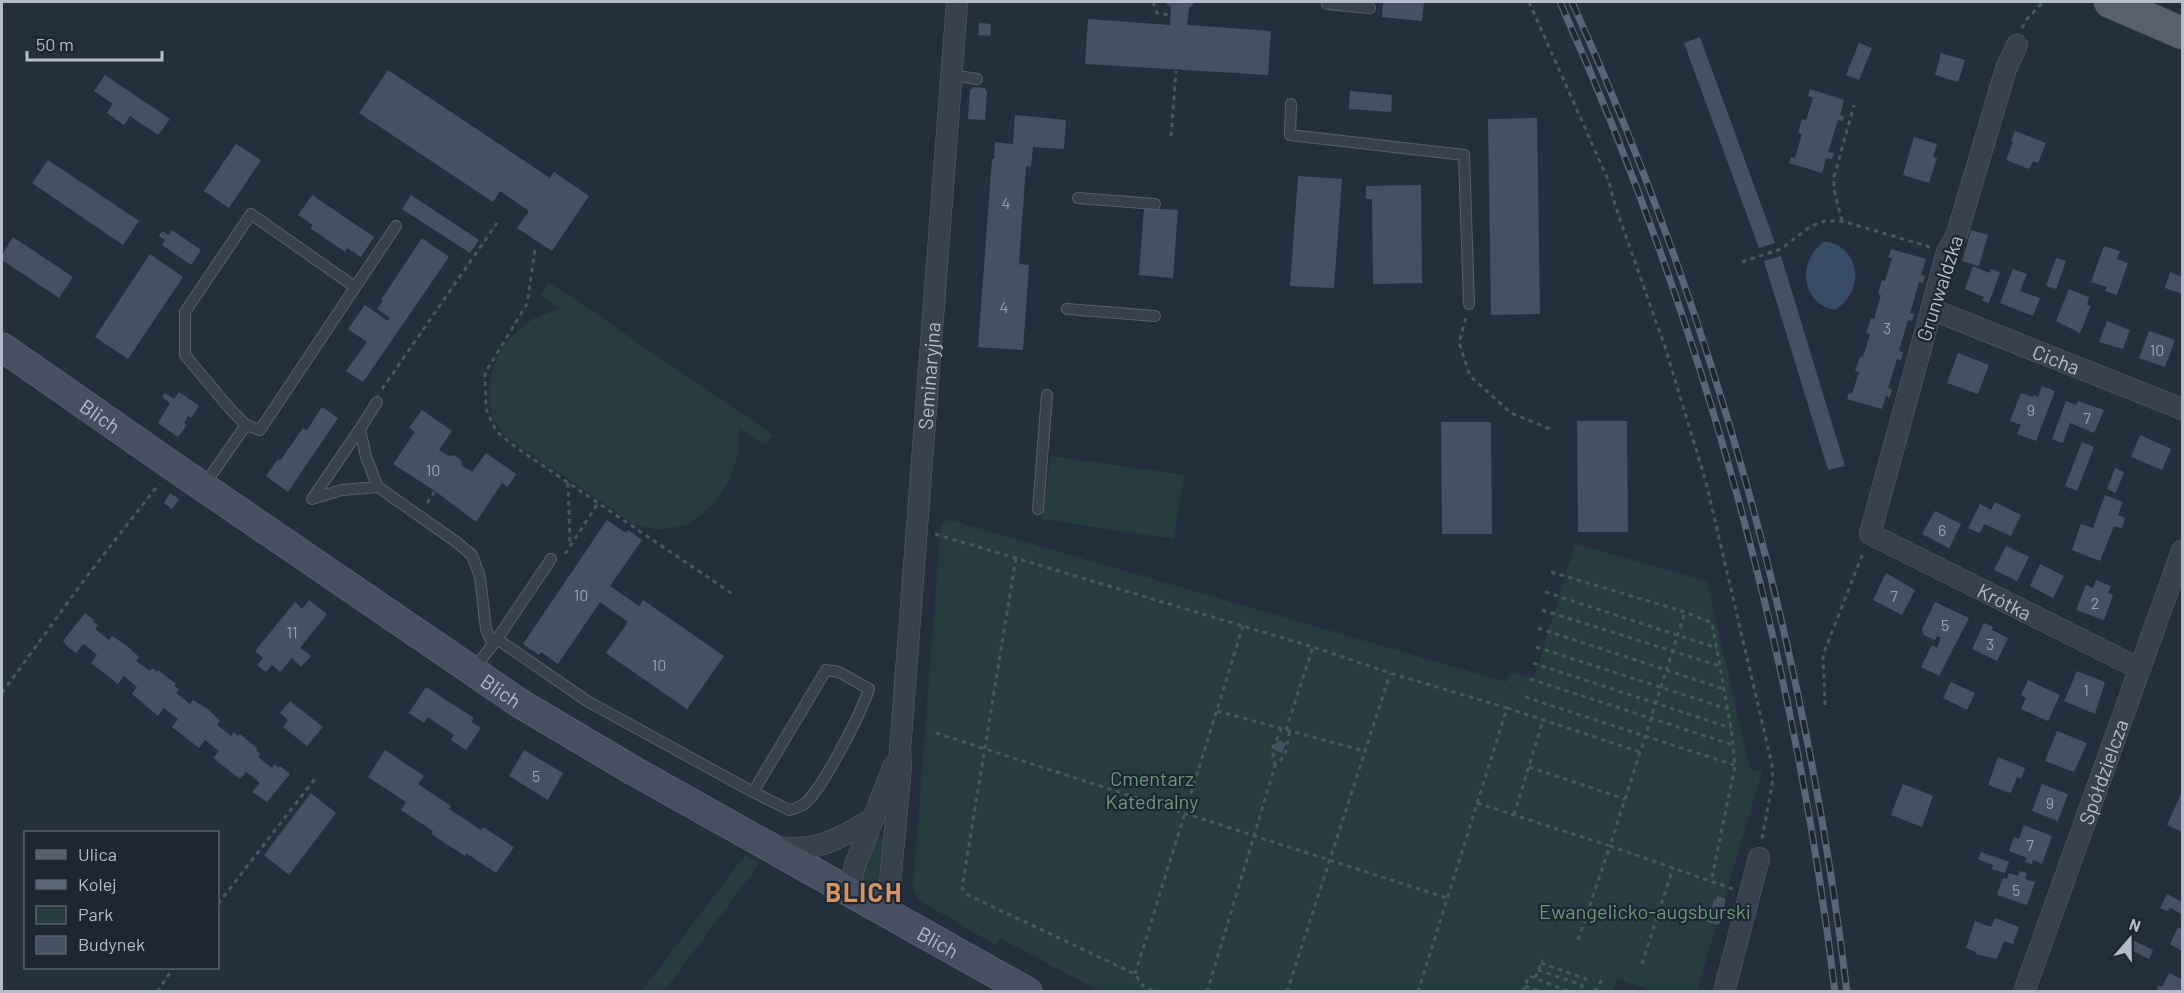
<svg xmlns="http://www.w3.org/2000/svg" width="2184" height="993" font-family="Barlow,sans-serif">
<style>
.green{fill:#263c3f}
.water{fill:#394c67}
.building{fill:#455162}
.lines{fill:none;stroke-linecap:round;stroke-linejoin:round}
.lane-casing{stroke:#565f6c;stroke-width:12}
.street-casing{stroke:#565f6c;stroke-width:22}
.secondary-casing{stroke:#565f6c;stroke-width:30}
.primary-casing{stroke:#414a57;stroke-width:33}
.path{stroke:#44595c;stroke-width:3;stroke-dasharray:4.5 4.5;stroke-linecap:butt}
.lane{stroke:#38414e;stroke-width:10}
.street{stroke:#38414e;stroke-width:21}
.secondary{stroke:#465061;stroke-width:28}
.primary{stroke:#56606e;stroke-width:32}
.rail-casing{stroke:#5a6575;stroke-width:7}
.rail{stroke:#1d2633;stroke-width:4.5;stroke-dasharray:14;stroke-linecap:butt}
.labels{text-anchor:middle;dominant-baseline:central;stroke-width:4.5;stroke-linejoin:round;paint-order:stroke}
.number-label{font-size:16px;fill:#98a1af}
.street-label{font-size:20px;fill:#b4bcc9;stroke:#1d2633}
.park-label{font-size:20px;fill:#6b9a76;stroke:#1d2633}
.district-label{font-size:26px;font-weight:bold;letter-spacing:1.5px;fill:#d59563;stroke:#1d2633}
</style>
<rect width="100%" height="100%" fill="#242f3e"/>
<g class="green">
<path d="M 549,282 L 773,435 L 766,446 L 739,428 L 739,451 L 729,482 L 716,502 L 699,517 L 685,525 L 661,530 L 634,524 L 504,435 C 500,429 495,423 492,415 C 490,410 490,403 490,397 C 488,365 505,336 533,319 C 541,315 550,312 559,309 L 540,295 Z"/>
<polygon points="1051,456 1184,475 1174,539 1041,519"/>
<polygon points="950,520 1506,682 1510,672 1534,678 1575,544 1707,581 1750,769 1762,772 1697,991 1654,991 1617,979 1611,992 1100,991 999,938 995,945 919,900 913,888 940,535 942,522"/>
<path d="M 878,835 L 883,839 C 881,855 885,879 872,890 L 863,885 L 862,882 L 876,836 Z"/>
<polygon points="745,855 759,864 664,991 642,991"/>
</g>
<path class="water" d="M 1824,242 C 1847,242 1861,267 1853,288 C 1850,298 1843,304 1835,310 C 1799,303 1798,260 1824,242 Z"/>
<g class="building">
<polygon points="1164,2 1195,2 1189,8 1187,25 1271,31 1268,75 1085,64 1088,19 1170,25 1171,7"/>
<polygon points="1383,2 1424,2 1422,21 1382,17"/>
<polygon points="979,23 991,24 990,36 978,35"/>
<polygon points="1700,37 1775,243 1759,248 1684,43"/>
<polygon points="1859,43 1872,48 1859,80 1846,75"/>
<polygon points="1941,53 1965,60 1958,82 1935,75"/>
<polygon points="388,70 550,178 554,172 589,196 552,251 517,228 529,211 500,191 493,202 359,113"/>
<polygon points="105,75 170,119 158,135 130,116 124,125 107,113 113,104 94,91"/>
<polygon points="974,87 985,88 987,92 985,120 968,119 970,90"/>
<polygon points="1810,89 1844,100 1840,115 1844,116 1843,121 1838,120 1828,152 1834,153 1832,159 1826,158 1822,173 1789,163 1791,157 1795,158 1802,134 1798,133 1802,119 1806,120 1813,98 1808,96"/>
<polygon points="1350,91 1392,95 1391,112 1349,109"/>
<polygon points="1015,115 1066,120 1064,149 1033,147 1031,167 1026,166 1019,264 1029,265 1023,350 978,347 992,159 994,159 995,142 1013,144"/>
<polygon points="1537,118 1540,314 1491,315 1488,119"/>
<polygon points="2015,131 2046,143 2038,163 2033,161 2029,169 2006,160 2013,142 2011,141"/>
<polygon points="1914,137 1937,144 1933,157 1937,158 1929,183 1903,175"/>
<polygon points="236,144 261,160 229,208 204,191"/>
<polygon points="48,160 139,221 123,245 32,183"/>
<polygon points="1298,176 1342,179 1334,288 1290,286"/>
<polygon points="1421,185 1422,283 1373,284 1372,199 1366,199 1366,186"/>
<polygon points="312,195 374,237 361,257 347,248 345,252 310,228 313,225 298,215"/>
<polygon points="411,195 479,240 470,253 402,209"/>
<polygon points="1144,208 1178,210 1173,278 1139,275"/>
<polygon points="172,230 201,250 191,265 162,245 165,240 159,236 162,231 169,235"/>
<polygon points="1971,230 1988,235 1979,266 1962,261"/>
<polygon points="13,237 73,277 59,298 2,260 2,255"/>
<polygon points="422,238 449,257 363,382 346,371 367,342 348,329 365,305 388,321 390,318 377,309 383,301 381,300"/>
<polygon points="2104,246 2120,251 2117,259 2128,263 2117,295 2105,291 2107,287 2091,282"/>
<polygon points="1891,249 1926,259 1921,275 1925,276 1923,283 1919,282 1910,313 1914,314 1912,321 1908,320 1899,351 1903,352 1901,360 1897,359 1888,388 1892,390 1890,397 1886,396 1882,409 1847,399 1849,393 1852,394 1859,372 1855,371 1860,357 1863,357 1870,334 1866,333 1871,318 1874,319 1881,295 1878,294 1882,280 1885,281 1892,258 1888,257"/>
<polygon points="150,254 183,277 128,359 95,337"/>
<polygon points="1781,256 1845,466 1828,470 1764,261"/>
<polygon points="2056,258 2066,261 2056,289 2046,286"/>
<polygon points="1973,266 1990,273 1991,269 2000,272 1989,303 1982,301 1984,297 1965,289"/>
<polygon points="2013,269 2027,274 2020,291 2040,298 2033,316 2000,303"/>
<polygon points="2170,272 2182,277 2182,294 2165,288"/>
<polygon points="2069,289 2089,297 2087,305 2091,306 2080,333 2056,321"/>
<polygon points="2107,321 2130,330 2123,349 2099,342"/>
<polygon points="2149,331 2175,340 2165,367 2139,358"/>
<polygon points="1958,353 1989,365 1978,394 1947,383"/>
<polygon points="2042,386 2055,391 2036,441 2017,434 2021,425 2010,421 2021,393 2033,397 2034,395 2038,397"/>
<polygon points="179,392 199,406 191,418 188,416 184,423 187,425 178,437 158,423 170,403 162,397 165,393 174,399"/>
<polygon points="2066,401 2076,405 2078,401 2104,410 2094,433 2070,423 2063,443 2052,439"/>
<polygon points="322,407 338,418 288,492 266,476 278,459 280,461 303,428 307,430"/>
<polygon points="422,410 452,431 439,450 449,456 454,455 461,460 462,466 472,472 486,453 516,474 508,487 502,483 476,522 435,491 393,464 415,432 409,428"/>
<polygon points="1577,421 1627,421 1628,532 1578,532"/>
<polygon points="1441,422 1491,422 1492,534 1442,534"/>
<polygon points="2140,435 2171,449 2162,470 2131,457"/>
<polygon points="2082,442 2094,447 2077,491 2065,486"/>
<polygon points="2115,468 2124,472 2116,493 2107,489"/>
<polygon points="170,493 179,499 172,509 164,503"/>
<polygon points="2105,495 2123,502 2118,515 2125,518 2122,528 2114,526 2100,561 2072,550 2081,524 2093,528"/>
<polygon points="1995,502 2021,515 2011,536 1984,524 1980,533 1968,528 1980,504 1991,510"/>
<polygon points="1935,511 1961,524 1949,548 1922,534"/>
<polygon points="607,520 626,533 628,530 642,540 610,586 639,606 643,600 724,656 687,709 606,653 628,622 600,602 558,664 541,652 539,655 523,644"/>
<polygon points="2006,546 2029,557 2017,581 1994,570"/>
<polygon points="2040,564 2064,576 2053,598 2030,586"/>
<polygon points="1886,573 1915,590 1902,615 1873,600"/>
<polygon points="2096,580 2111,586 2108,593 2113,595 2104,620 2076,610 2086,585 2093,588"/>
<polygon points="309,600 327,614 300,648 311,656 301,667 292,658 280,672 272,665 266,672 257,665 263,658 255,651 295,602 302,609"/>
<polygon points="1935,602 1969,618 1939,676 1921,667 1932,645 1937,648 1941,638 1937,636 1935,640 1924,635 1922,629"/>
<polygon points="85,613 94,620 93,622 98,625 95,629 109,640 112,636 126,645 139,657 136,661 150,671 152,668 157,672 158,670 176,684 174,686 179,689 176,693 190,704 193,700 208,709 220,721 217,725 231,736 234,732 238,736 240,734 257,748 256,750 260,753 258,757 272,768 274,764 279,768 280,766 290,774 267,802 252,792 260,783 253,777 246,772 240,779 213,758 219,751 205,740 199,748 172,727 178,719 164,708 158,716 132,694 137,687 124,676 118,684 91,663 97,655 90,649 83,644 76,653 68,647 63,641"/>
<polygon points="1984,623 1993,627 1992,630 2008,638 1997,661 1972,649"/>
<polygon points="2077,671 2105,682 2095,714 2064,701"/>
<polygon points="2028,680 2060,695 2048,721 2021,709 2026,698 2021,695"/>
<polygon points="1951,682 1975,693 1967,710 1943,698"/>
<polygon points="426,687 474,718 471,722 481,728 466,750 451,740 454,735 428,717 424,723 409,713"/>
<polygon points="290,701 323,727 307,746 283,727 288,720 280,713"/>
<polygon points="2057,731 2087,743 2074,772 2045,761"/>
<polygon points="1277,740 1286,743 1282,753 1274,750"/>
<polygon points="385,750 424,776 418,784 451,806 449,809 481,830 483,827 514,847 496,873 466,853 465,856 431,834 433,831 401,810 406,802 368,777"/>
<polygon points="524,750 563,773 548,800 509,776"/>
<polygon points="1998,757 2025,768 2021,779 2017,777 2011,793 1988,785"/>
<polygon points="1903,784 1933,796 1922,827 1891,815"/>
<polygon points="2042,784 2068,794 2058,821 2032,811"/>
<polygon points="2182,792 2182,832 2167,825"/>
<polygon points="311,793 336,813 289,875 264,855"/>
<polygon points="2024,825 2052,836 2042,864 2033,860 2032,864 2025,862 2027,858 2009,851 2014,837 2019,839"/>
<polygon points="1981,852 2009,862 2005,873 1992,869 1993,865 1978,859"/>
<polygon points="2020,871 2027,873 2025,879 2035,882 2027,905 1997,895 2003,878 2007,879 2009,873 2018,876"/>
<polygon points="2167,894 2182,902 2182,914 2170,908 2168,911 2160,908"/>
<polygon points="1717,896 1726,899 1719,925 1707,922 1714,899 1716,900"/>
<polygon points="1995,918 2019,927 2013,944 2004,941 1997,959 1976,954 1976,952 1966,948 1975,921 1991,927"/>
<polygon points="2178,927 2182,929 2182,951 2170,944"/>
<polygon points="2129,938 2153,950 2149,959 2125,947"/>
<polygon points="2169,973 2182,979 2182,992 2156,992 2159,985 2162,987"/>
</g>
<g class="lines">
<defs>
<g id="lane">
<polyline points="1327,4 1370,8"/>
<polyline points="951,75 977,79"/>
<polyline points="1291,104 1290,135 1464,155 1469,304"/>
<polyline points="1078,198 1155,204"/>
<polyline points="355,287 251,214 185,312 185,355 231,410 246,425 260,430 396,226"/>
<polyline points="1067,309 1155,316"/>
<polyline points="360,429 377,402"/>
<polyline points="203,487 246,425"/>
<polyline points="378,487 342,490 312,499 360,429 366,457 378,487 455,541 472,555 480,577 486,629 493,645"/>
<polyline points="1038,509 1047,395"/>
<path d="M 497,639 L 587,701 L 753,792 L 789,810 C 794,809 799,807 803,805 C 822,791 861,713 869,689 L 839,672 L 826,670 L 753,792"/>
<polyline points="474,669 497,639 551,559"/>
</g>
<g id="street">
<path id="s1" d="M 2017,45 L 2006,69 L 1957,234 L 1947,252 L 1870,534 L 2140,669"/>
<path id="s2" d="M 1931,309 L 2182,409"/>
<path d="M 774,847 C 820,852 833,841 871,820"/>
<polyline points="849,891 855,865 894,765"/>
<path id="s3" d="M 881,909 L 889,894 L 901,766 L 900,750 L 957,2"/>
<polyline points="1724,992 1759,858"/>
<path id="s4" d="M 2024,992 L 2182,551"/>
</g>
<g id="secondary">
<path id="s5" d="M 2,347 L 174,467 L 521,704 L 634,771 L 1028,992"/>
</g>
<polyline id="primary" points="2110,2 2182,33"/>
</defs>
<use href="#lane" class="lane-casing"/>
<use href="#street" class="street-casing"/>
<use href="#secondary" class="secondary-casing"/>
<use href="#primary" class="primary-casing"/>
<g class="path">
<polyline points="1153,2 1157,13 1170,15"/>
<polyline points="1529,2 1609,182 1616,208 1665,347 1706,482 1772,765 1773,779 1762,839"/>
<polyline points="2022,28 2026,20 2043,2"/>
<polyline points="1171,136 1176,71"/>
<polyline points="1842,221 1834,190 1834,177 1854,105"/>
<polyline points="535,250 527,304 485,373 486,409 496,431 514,446 734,595"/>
<polyline points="1742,262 1781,249 1811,226 1825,221 1842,221 1930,247"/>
<polyline points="1466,318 1459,342 1470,376 1511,413 1550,429"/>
<polyline points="382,389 497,223"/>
<polyline points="568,483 570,545"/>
<polyline points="427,503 435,491"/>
<polyline points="935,534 1313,647 1390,673 1507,708 1418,992"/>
<polyline points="565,554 598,503"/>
<polyline points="1016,558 962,888 968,895 1135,974 1143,986 1156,992"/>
<polyline points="1551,572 1685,612 1712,623 1731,728 1735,766 1711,882"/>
<polyline points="1545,592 1717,648"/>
<polyline points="1542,610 1720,666"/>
<polyline points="1538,628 1724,689"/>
<polyline points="1536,647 1728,709"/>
<polyline points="1533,663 1731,728"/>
<polyline points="1530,679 1733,745"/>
<polyline points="2,693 87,576 159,484"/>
<polyline points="1525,697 1734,765"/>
<polyline points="1825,705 1823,655 1863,553"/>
<polyline points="1507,708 1640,752"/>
<polyline points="1217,711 1364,751"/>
<polyline points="1286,730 1313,647"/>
<polyline points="936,733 1447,898"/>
<polyline points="1275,766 1272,749 1281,730"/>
<polyline points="1529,767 1625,799"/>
<polyline points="1477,803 1610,846 1685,612"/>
<polyline points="1514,815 1543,720"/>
<polyline points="218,904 317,776"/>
<polyline points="1578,940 1610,846 1733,889"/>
<polyline points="1541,963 1586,979 1579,992"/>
<polyline points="1642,964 1673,868"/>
<polyline points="1538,970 1582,985"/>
<polyline points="1135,974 1243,626"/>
<polyline points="1535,978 1542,960"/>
<polyline points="1525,986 1542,992"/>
<polyline points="157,992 173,968"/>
<polyline points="1207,992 1275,766 1285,755 1290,730"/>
<polyline points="1287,992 1390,674"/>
<polyline points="1523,992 1529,976 1570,992"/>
<polyline points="1595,992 1602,979"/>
</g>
<use href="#lane" class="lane"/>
<use href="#street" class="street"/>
<use href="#secondary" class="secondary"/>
<use href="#primary" class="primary"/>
<defs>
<g id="rail">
<path d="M 1560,2 C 1700,315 1794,650 1835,992"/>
<path d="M 1572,2 C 1713,315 1806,650 1847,992"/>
</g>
</defs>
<use href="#rail" class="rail-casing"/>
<use href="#rail" class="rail"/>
</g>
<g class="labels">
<g class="number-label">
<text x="1006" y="202">4</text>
<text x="1004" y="306">4</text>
<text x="1887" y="327">3</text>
<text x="2157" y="349">10</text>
<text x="2031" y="409">9</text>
<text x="2087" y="417">7</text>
<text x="433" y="469">10</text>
<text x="1942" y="529">6</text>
<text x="581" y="594">10</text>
<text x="1894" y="595">7</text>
<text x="2095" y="602">2</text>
<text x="1945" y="624">5</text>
<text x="292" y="631">11</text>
<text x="1990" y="643">3</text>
<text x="659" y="664">10</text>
<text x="2086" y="689">1</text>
<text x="536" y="775">5</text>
<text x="2050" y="802">9</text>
<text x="2030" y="844">7</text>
<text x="2016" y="889">5</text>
</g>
<g class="street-label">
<text transform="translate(1939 288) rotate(-72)">Grunwaldzka</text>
<text stroke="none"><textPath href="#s2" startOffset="135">Cicha</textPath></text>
<text stroke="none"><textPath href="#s3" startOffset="537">Seminaryjna</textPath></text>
<text stroke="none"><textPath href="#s5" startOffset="120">Blich</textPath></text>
<text stroke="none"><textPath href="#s1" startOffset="662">Krótka</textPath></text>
<text stroke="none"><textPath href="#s5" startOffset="606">Blich</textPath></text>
<text stroke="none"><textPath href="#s4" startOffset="234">Spółdzielcza</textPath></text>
<text stroke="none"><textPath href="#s5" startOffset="1110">Blich</textPath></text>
</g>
<g class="park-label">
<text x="1152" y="778">Cmentarz<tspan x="1152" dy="23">Katedralny</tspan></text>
<text x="1645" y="911">Ewangelicko-augsburski</text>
</g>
<g class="district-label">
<text x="864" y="891">BLICH</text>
</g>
</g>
<rect width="2184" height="993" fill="none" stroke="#b4bcc9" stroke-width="6"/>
<rect x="24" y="831" width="195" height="138" fill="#1d2633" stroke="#59626f" stroke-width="1.5"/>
<rect x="36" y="850" width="30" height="9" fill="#56606e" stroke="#59626f" stroke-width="1.5"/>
<text x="78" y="861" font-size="18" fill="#b4bcc9">Ulica</text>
<rect x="36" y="880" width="30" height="9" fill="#5a6575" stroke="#59626f" stroke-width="1.5"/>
<text x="78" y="891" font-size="18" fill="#b4bcc9">Kolej</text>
<rect x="36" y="906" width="30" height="18" fill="#263c3f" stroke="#59626f" stroke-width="1.5"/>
<text x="78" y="921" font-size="18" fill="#b4bcc9">Park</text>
<rect x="36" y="936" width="30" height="18" fill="#455162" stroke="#59626f" stroke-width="1.5"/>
<text x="78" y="951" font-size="18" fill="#b4bcc9">Budynek</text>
<g transform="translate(2130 939) rotate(20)" stroke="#1d2633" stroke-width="4.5" paint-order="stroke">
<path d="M0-4.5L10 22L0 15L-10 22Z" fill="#b4bcc9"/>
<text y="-9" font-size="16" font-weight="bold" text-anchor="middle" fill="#b4bcc9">N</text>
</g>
<path d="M27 51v9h135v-9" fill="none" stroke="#b4bcc9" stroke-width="3"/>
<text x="36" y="51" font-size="18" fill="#b4bcc9" stroke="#1d2633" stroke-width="4.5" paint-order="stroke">50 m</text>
</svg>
